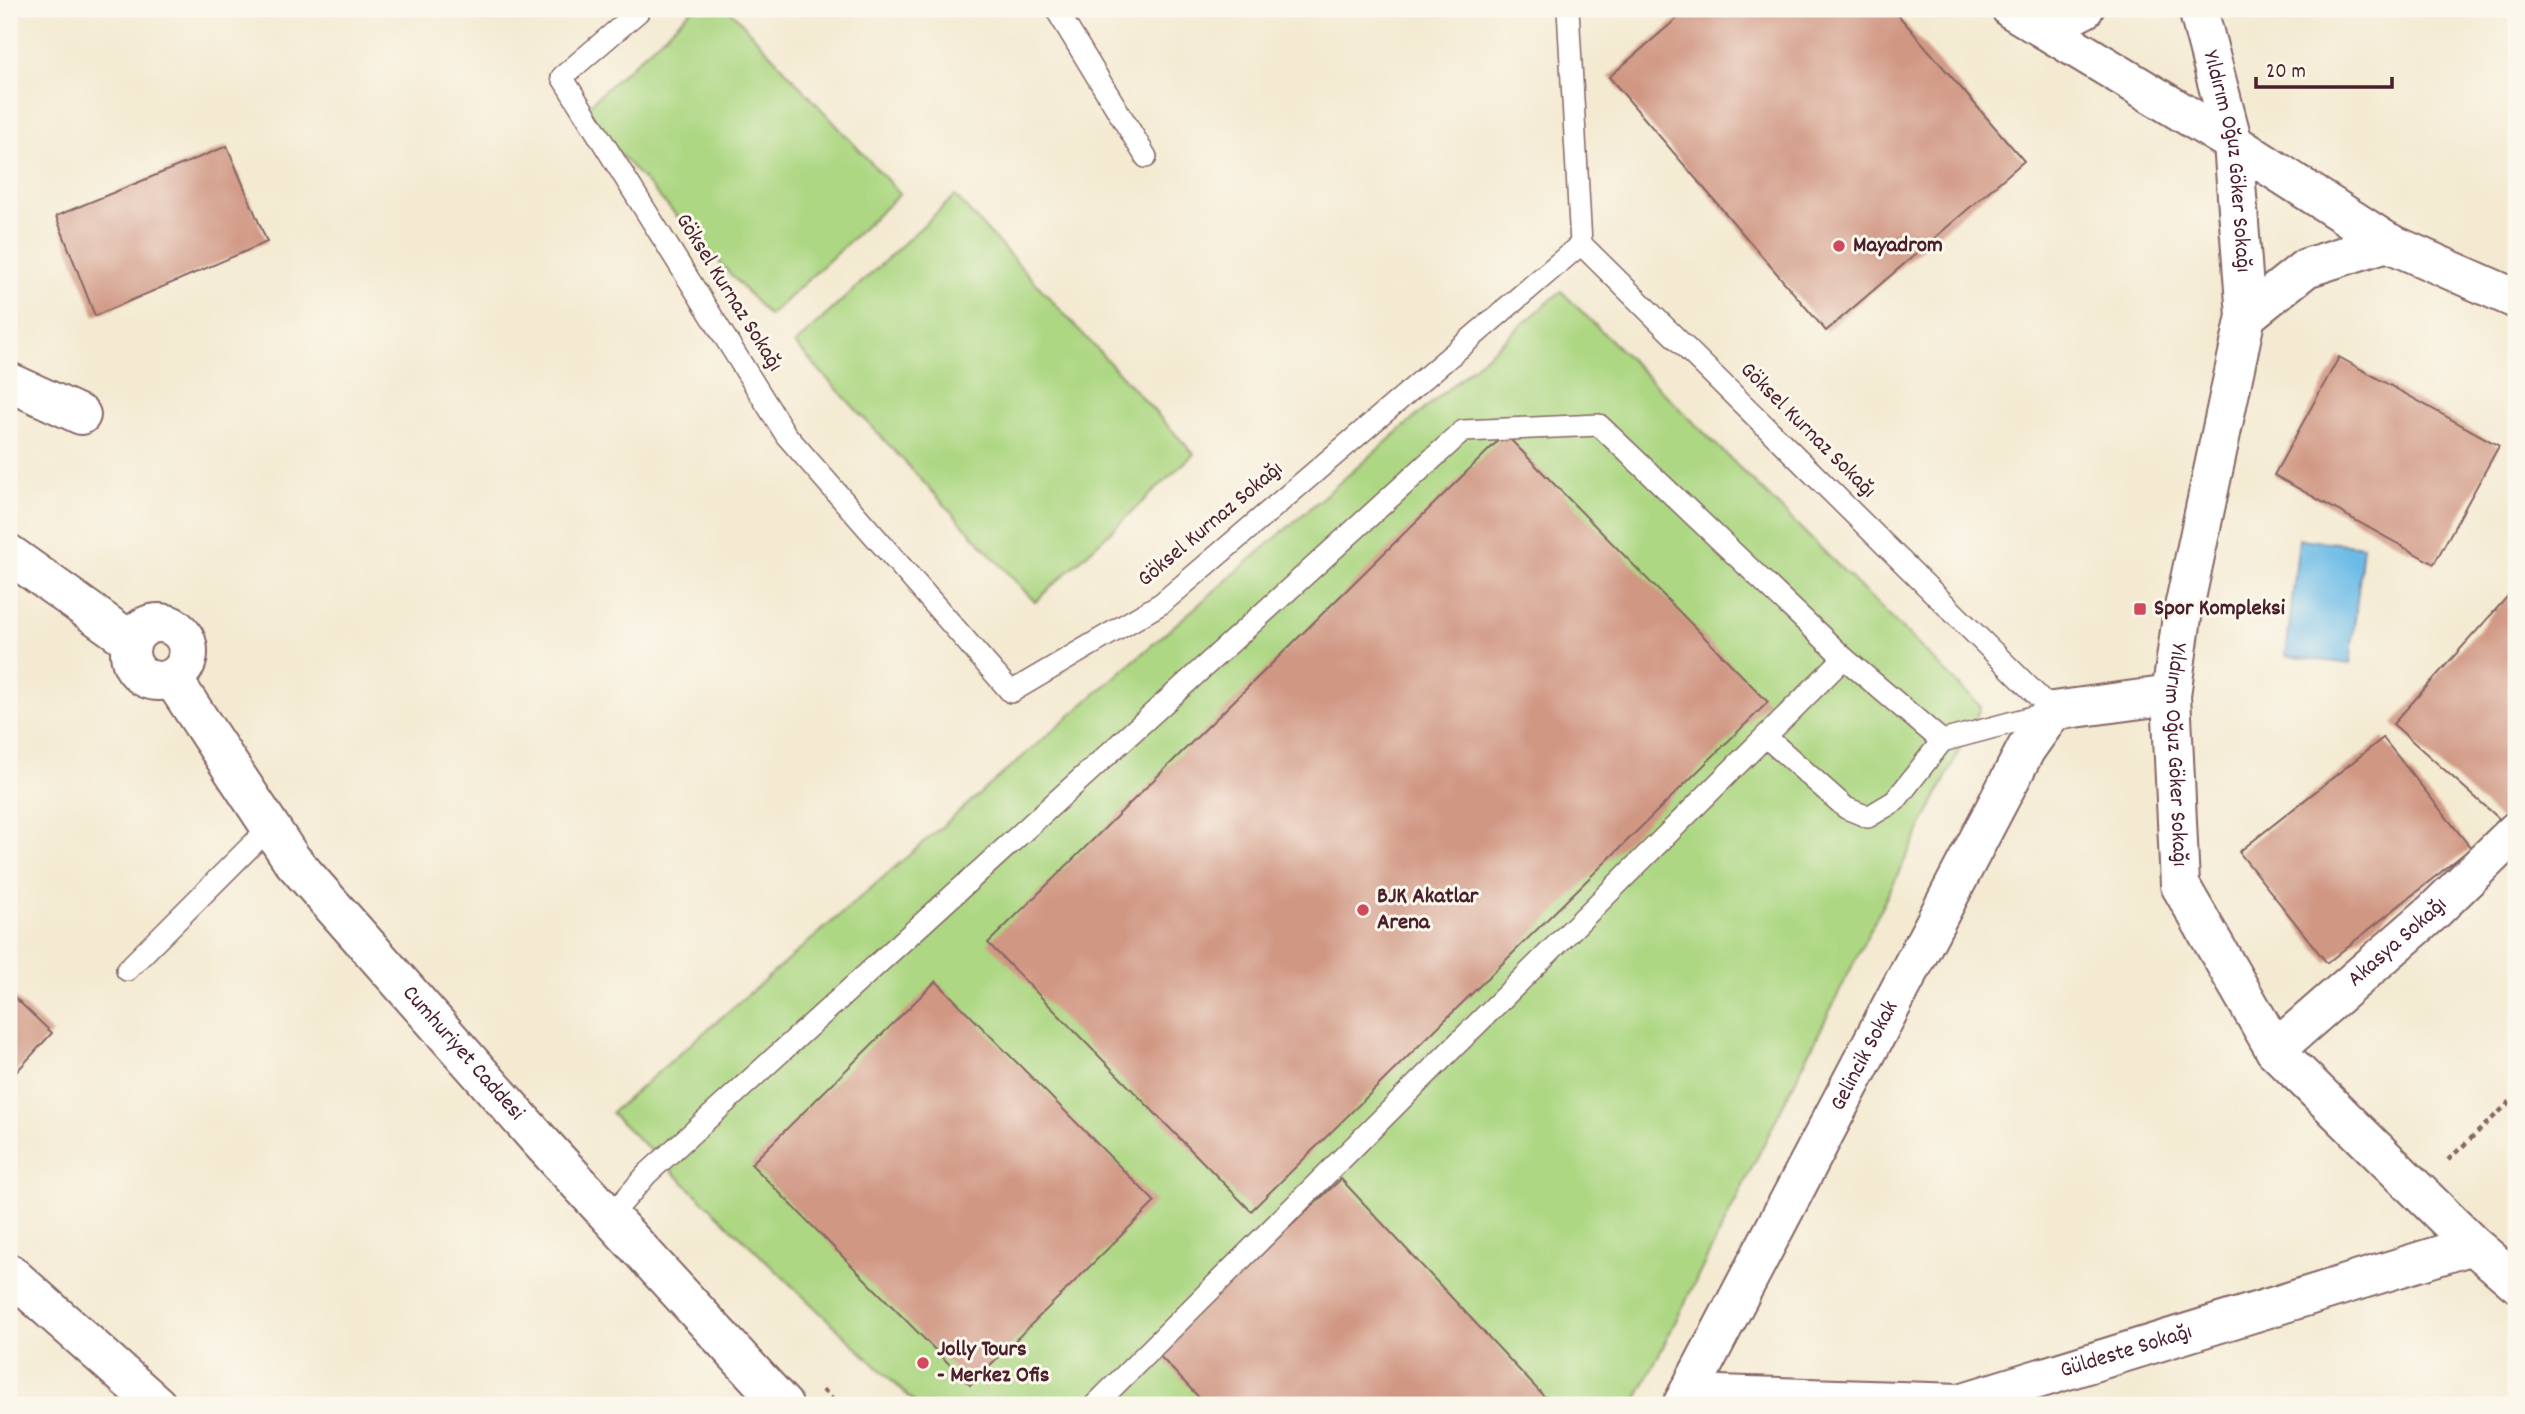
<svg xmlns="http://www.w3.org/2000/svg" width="2525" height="1414" font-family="Dekko,sans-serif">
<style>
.green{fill:#add783;stroke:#7c7b57;stroke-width:2}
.water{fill:#6cbbe7;stroke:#5b6d89;stroke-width:2}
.building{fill:#d09783}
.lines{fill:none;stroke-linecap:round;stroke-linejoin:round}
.lane-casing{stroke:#866665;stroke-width:24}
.street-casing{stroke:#866665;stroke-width:42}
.secondary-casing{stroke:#866665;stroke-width:42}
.path{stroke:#866665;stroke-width:4.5;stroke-dasharray:5 5;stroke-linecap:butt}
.lane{stroke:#fff;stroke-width:21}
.street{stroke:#fff;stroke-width:38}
.secondary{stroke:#fff;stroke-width:38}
.poi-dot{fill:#d1495b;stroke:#fbf7ec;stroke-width:2.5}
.labels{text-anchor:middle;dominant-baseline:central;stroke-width:6;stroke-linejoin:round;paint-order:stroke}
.street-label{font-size:23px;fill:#4a1f2b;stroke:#fbf7ec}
.poi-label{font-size:23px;font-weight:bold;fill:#4a1f2b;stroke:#fbf7ec;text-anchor:start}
</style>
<rect width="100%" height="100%" fill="#fbf7ec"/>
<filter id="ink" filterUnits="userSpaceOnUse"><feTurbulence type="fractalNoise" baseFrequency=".0143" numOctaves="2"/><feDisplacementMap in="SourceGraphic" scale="14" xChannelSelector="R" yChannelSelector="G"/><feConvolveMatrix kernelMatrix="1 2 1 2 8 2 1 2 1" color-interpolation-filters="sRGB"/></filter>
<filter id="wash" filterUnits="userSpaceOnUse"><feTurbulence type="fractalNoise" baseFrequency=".00686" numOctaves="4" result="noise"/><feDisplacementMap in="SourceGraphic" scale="28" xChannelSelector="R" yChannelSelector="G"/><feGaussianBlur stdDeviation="1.57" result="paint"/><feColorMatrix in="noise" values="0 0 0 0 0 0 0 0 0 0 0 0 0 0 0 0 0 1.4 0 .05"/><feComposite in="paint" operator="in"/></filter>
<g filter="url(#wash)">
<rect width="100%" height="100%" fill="#f4ead2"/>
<g class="green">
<polygon points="693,9 729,9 900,194 769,316 581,112"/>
<polygon points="955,196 1194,454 1035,602 795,344"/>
<polygon points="1561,291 1981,707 1634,1405 917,1405 611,1113"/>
</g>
<polygon class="water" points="2299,539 2363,546 2350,664 2286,656"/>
<g id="blocks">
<g class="building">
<polygon points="1688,9 1893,9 2024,161 1826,331 1609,77"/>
<polygon points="227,146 267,242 95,316 56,216"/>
<polygon points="2339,357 2499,446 2434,564 2274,475"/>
<polygon points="1505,434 1768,702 1251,1211 988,943"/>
<polygon points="2516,587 2516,807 2503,822 2393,724"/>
<polygon points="2383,738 2471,848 2327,963 2239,852"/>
<polygon points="936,981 1155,1202 970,1385 751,1164"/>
<polygon points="9,992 52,1033 9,1080"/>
<polygon points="1341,1179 1552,1405 1206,1405 1156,1352"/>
</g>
</g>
</g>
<g filter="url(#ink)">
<use href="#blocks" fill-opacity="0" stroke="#866665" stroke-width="2"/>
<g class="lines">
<defs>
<g id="lane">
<polyline points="1056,9 1146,157"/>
<polyline points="1568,9 1581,244"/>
<polyline points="638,12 562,77 786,435 1011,692 1162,603 1581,244 2053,711"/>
<polyline points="1766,737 1846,808 1868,817 1895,801 1942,741"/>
<polyline points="127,970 270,827"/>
<polyline points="610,1217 647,1174 1463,431 1599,425 1844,658 1942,741 2051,712"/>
<polyline points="1095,1405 1844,658"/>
</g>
<g id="street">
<polyline points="2011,9 2233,143 2387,242 2516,299"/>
<path id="s1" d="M 2198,9 L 2233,143 L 2246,316 L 2182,617 L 2171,695 L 2180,885 L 2275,1050 L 2473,1245 L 2516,1282"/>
<polyline points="2032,22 2068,17 2084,9"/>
<polyline points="2246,316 2306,268 2387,242"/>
<polyline points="9,382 81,415"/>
<path id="s2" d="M 172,678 L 292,860 L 539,1140 L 783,1405"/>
<path id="s3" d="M 2275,1050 L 2433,912 L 2516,831"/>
<polyline points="9,1273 157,1405"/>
<path id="s4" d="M 1688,1394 L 1960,1403 L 2473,1245"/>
<path id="s5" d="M 1682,1405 L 2026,749 L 2053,711 L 2171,695"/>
</g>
<g id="secondary">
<polyline points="9,554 131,641"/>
<circle cx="159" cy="652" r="29"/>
</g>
</defs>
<use href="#lane" class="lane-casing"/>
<use href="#street" class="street-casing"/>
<use href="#secondary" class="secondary-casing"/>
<g class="path">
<polyline points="2448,1160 2516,1096"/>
<polyline points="823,1390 838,1405"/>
</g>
<use href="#lane" class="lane"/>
<use href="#street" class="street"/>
<use href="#secondary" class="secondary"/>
</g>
</g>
<g class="poi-dot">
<circle cx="1839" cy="246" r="7"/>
<rect x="2133" y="602" width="14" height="14" rx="3.5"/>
<circle cx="1363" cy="910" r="7"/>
<circle cx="923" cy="1363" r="7"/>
</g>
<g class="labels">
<g class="street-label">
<text stroke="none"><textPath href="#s1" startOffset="156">Yıldırım Oğuz Göker Sokağı</textPath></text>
<text transform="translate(728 293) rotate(58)">Göksel Kurnaz Sokağı</text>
<text transform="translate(1807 431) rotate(45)">Göksel Kurnaz Sokağı</text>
<text transform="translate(1211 525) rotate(-40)">Göksel Kurnaz Sokağı</text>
<text stroke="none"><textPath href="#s1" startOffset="758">Yıldırım Oğuz Göker Sokağı</textPath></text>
<text stroke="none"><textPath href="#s3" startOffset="163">Akasya Sokağı</textPath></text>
<text stroke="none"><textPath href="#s2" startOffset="476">Cumhuriyet Caddesi</textPath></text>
<text stroke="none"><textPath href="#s5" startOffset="394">Gelincik Sokak</textPath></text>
<text stroke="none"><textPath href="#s4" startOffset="446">Güldeste Sokağı</textPath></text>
</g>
<g class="poi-label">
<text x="1853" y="246">Mayadrom</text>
<text x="2154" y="609">Spor Kompleksi</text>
<text x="1377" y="897">BJK Akatlar<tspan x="1377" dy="26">Arena</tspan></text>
<text x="937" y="1350">Jolly Tours<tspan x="937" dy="26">- Merkez Ofis</tspan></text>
</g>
</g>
<rect width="2525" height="1414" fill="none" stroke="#fbf7ec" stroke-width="35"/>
<path d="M2256 77v10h136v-10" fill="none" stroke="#4a1f2b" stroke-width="3.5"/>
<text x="2266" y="77" font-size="21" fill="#4a1f2b" stroke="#fbf7ec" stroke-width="5" paint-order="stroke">20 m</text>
</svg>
